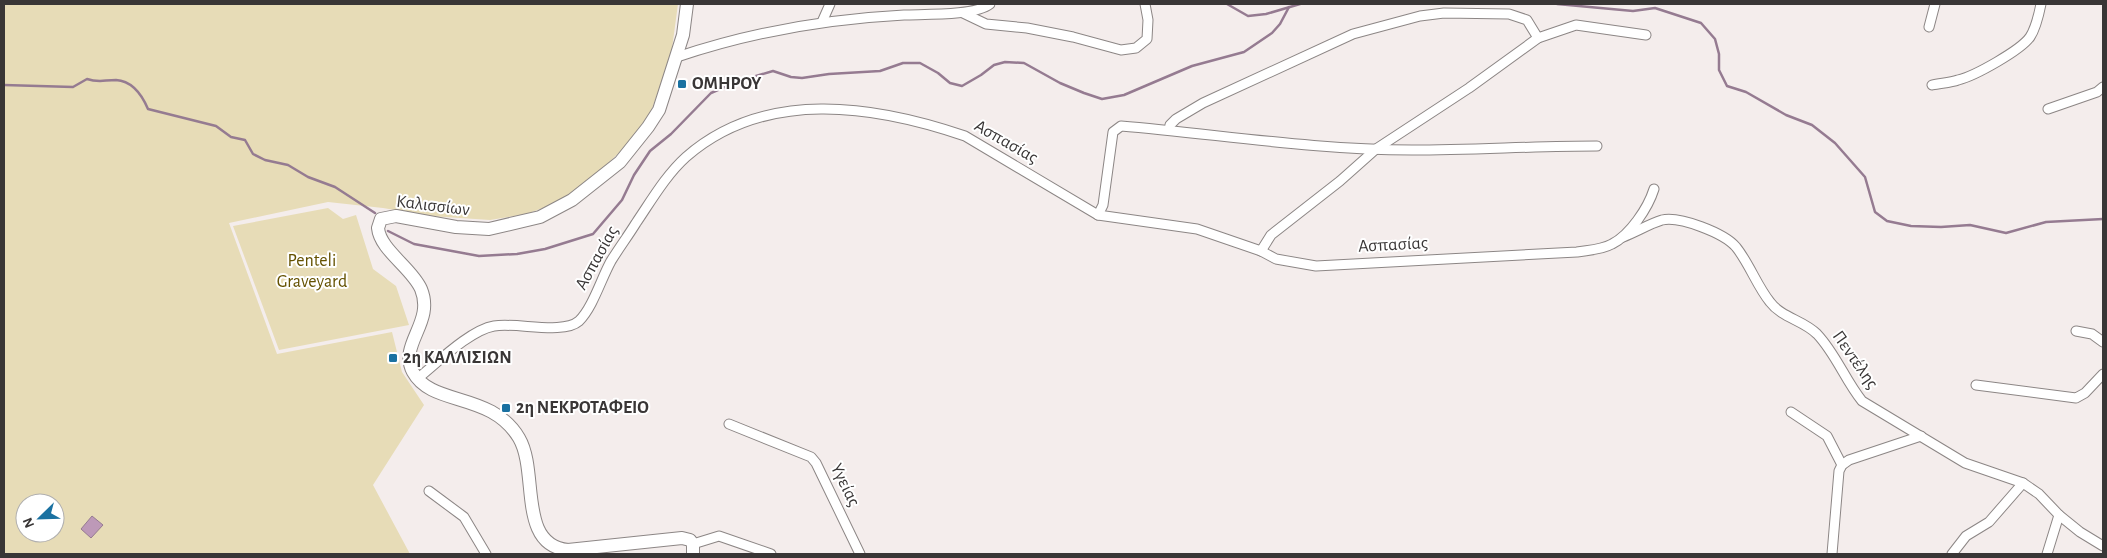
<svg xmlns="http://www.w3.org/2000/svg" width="2107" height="558" font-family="'Alegreya Sans',sans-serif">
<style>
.green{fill:#e7dcb7;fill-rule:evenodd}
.water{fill:#bd99b8;stroke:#957b91}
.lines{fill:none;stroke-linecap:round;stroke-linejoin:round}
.stream{stroke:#957b91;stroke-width:2.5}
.minor-casing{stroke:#8c8685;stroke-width:11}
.secondary-casing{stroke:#8c8685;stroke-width:14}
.minor{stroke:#fff;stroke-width:9}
.secondary{stroke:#fff;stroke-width:12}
.poi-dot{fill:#1a71a1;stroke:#fff;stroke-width:2}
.labels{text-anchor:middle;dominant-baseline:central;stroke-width:4;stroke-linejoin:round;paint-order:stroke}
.poi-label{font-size:18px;font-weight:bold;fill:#393636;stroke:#fff;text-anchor:start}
.street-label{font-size:18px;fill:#393636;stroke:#fff}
.park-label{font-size:18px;fill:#645100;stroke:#fff}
</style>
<rect width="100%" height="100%" fill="#f4edec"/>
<g class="green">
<path d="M 4,4 L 678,4 L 671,56 L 650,114 L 629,143 L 599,172 L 557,203 L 526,214 L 490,220 L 430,216 L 383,208 L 328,202 L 229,223 L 277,354 L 392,332 L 402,372 L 424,405 L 373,485 L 410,554 L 4,554 ZM 25,503 L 55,503 L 55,533 L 25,533 Z"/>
<polygon points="328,208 343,219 356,215 373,269 396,286 409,325 279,350 233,226"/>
</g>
<polygon class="water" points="92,516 103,525 91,538 81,529"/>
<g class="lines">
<g class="stream">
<polyline points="1227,4 1248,16 1266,14 1300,4"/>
<polyline points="1557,4 1633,11 1655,8 1701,23 1715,39 1719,54 1719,70 1727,86 1746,92 1786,115 1812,125 1835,143 1865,177 1875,212 1887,221 1911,226 1941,227 1970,225 2006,233 2046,222 2103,219"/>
<path d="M 4,85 L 73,87 L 87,79 C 99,83 104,80 116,80 C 133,81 142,95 148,109 L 216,126 L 231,137 L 245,140 L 253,154 L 265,160 L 288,165 L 308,177 L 335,187 L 375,213"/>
<polyline points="388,231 414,244 479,256 517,254 545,249 593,234 622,200 634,175 650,151 671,134 711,93 736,82 773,71 791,77 802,78 829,74 880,71 903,63 920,63 938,73 950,83 962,86 981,75 994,65 1005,62 1024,63 1060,83 1084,93 1102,99 1124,95 1192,66 1244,52 1272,33 1280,24 1289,7"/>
</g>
<defs>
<g id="minor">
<polyline points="963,13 986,24 1027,28 1073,37 1121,50 1136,48 1147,39 1148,20 1145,4"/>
<polyline points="822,22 830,4"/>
<polyline points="1929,27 1935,4"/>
<path d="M 677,57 C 751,32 827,19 904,15 C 924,14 975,16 990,4"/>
<path d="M 1932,85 C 1940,83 1950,83 1958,80 C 1975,76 2021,50 2030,37 C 2036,28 2039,14 2041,4"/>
<polyline points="2048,109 2097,92 2103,87"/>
<polyline points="1169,130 1170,125 1176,119 1203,103 1353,34 1420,16 1444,13 1509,14 1527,20 1538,38"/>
<path d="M 1098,215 L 1103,205 L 1113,132 L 1121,126 C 1217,134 1314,150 1412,150 C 1474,150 1535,146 1597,146"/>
<path d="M 1623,237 C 1636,232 1649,224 1662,220 C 1680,216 1724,233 1736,247 C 1749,263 1757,286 1770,302 C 1782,318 1803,320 1817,334 C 1836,354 1845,380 1862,401 L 1965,463 L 2023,483 L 2039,494 L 2059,515 L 2080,532 L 2103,546"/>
<polyline points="1261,251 1271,235 1340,181 1376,149 1469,88 1538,38 1576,25 1646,35"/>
<polyline points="2076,331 2092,334 2103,342"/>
<path d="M 417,379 C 437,363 470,330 494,326 C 517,322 563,335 579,321 C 593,307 601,279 611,261 C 619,248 628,236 636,223 C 651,201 666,175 686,157 C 765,88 874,105 965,136 L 1098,215 L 1197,229 L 1261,251 L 1276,259 L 1316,266 L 1577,252 C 1588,250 1601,250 1612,244 C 1630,235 1648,208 1654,189"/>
<polyline points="1976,385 2076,398 2085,393 2103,374"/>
<polyline points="1791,412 1827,436 1842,465"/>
<polyline points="729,424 811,457 816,463 860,554"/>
<polyline points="429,491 464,517 486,554"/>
<polyline points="693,544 719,536 771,554"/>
<polyline points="1832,554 1839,471 1842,465 1849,460 1921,436"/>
<polyline points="1952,554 1966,536 1989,522 2023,483"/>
<polyline points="2047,554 2059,515"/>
</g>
<path id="secondary" d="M 687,4 L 683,35 L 659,110 L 648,127 L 620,162 L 572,200 L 540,217 L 489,229 L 456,227 L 396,216 L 381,219 L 378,228 C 380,250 412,268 421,289 C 435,323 398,344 413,372 C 432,407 491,391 519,438 C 539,472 517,545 568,550 L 682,538 L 690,540 L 693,544 L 693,554"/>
</defs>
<use href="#minor" class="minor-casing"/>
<use href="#secondary" class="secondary-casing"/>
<use href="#minor" class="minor"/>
<use href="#secondary" class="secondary"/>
</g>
<g class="poi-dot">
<rect x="677" y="79" width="10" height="10" rx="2.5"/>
<rect x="388" y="353" width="10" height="10" rx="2.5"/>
<rect x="501" y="403" width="10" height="10" rx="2.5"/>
</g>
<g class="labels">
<g class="poi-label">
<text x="692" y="84">ΟΜΗΡΟΥ</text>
<text x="403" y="358">2η ΚΑΛΛΙΣΙΩΝ</text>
<text x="516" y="408">2η ΝΕΚΡΟΤΑΦΕΙΟ</text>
</g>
<g class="street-label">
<text transform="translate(1006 142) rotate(30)">Ασπασίας</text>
<text transform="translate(433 206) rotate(7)">Καλισσίων</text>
<text transform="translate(1393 245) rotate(-3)">Ασπασίας</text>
<text transform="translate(597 258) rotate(-61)">Ασπασίας</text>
<text transform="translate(1855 360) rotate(55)">Πεντέλης</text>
<text transform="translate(845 485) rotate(64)">Υγείας</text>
</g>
<g class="park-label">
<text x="312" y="261">Penteli<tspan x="312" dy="21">Graveyard</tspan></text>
</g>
</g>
<rect width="2107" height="558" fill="none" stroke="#393636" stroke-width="10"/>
<g transform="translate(40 518) rotate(247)"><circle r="24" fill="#ffffff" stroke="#b0afaf"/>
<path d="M0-4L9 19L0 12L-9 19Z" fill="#1a71a1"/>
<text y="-8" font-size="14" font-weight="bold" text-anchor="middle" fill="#393636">N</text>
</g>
</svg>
